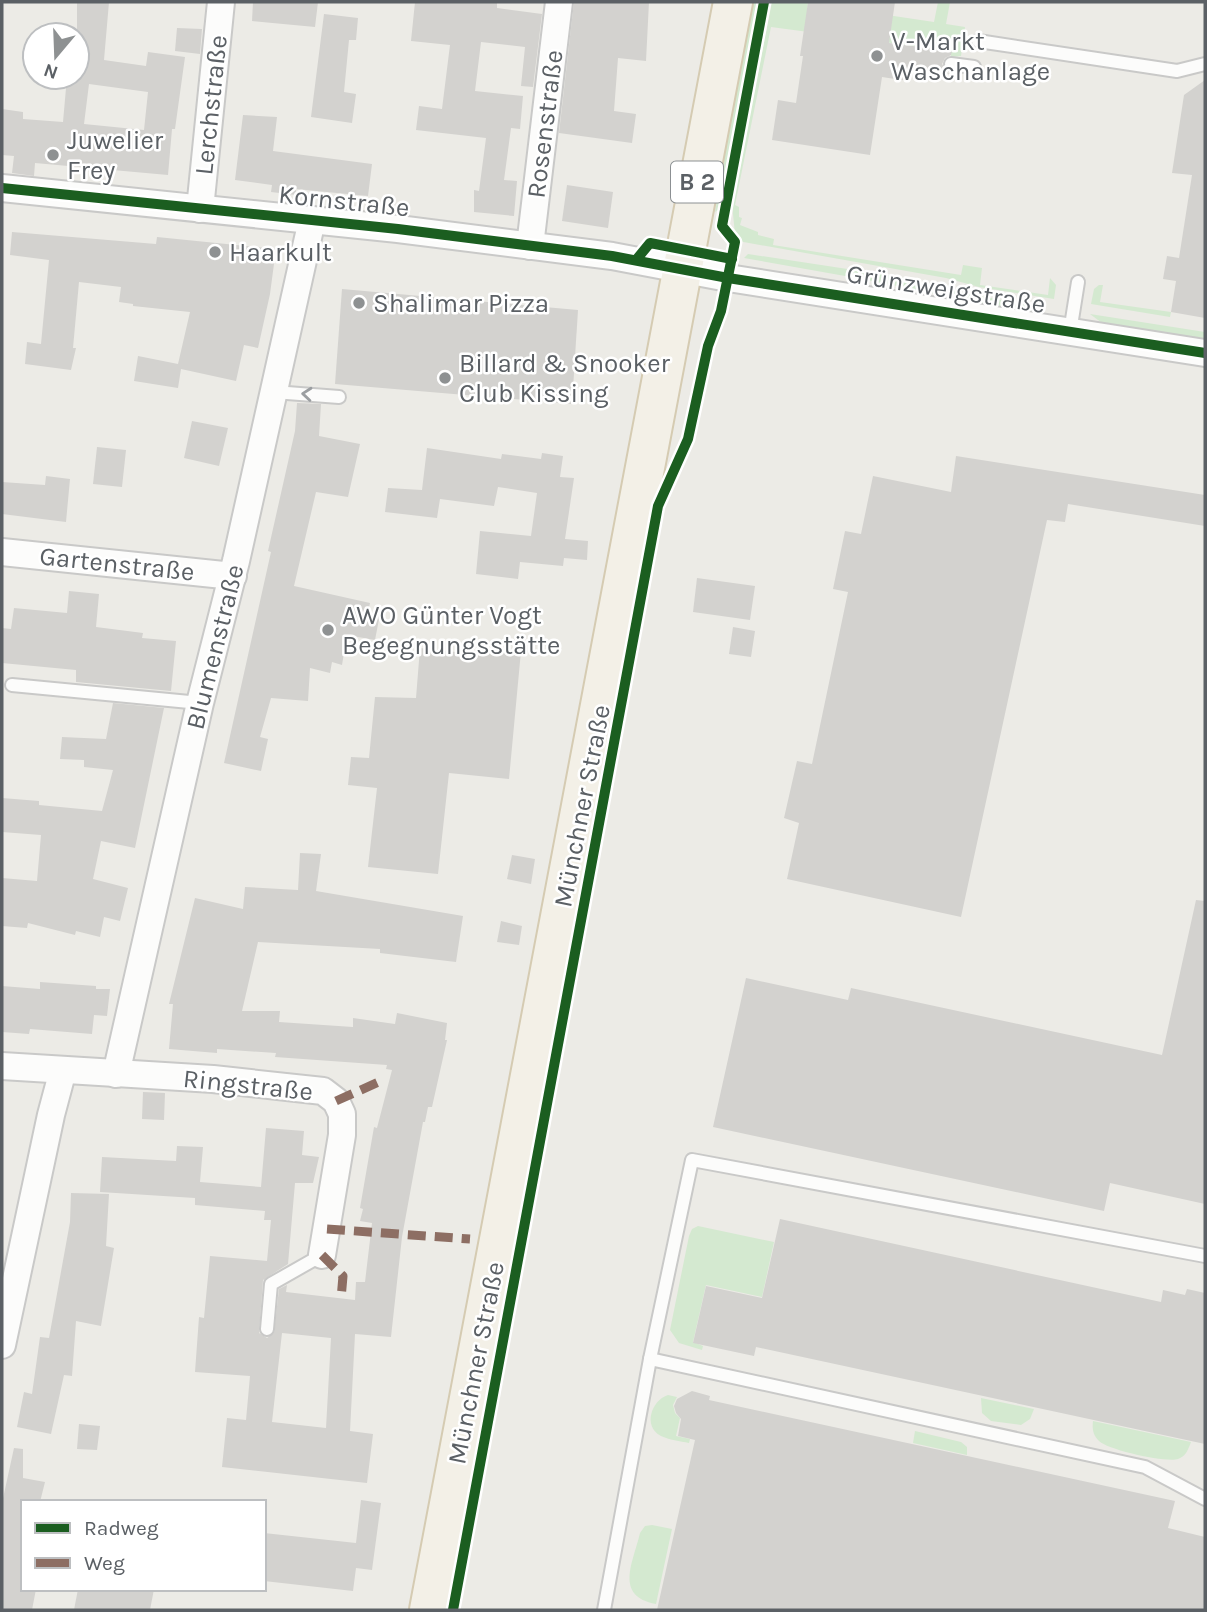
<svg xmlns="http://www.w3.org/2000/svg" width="1207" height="1612" font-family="Karla,sans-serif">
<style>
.green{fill:#d4e9d0}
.building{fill:#d3d2cf;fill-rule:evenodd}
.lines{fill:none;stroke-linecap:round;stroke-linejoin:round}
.lane-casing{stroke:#c9c9c8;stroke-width:16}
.street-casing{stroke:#c9c9c8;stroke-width:30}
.primary-casing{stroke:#d5cbb2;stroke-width:42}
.lane{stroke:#fcfcfb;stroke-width:12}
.street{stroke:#fcfcfb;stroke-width:26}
.primary{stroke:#f3f0e7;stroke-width:38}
.quiet{stroke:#8d6e63;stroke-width:9;stroke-dasharray:18 9;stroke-linecap:butt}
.cycleway-casing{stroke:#fff;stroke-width:15}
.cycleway{stroke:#1b5e20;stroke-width:10}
.oneway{stroke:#9b9ea1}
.poi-dot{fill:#8e9192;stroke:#fff;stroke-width:2.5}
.labels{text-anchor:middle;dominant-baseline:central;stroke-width:5;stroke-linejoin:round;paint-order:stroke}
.shield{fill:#fff;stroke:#8c9093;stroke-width:2}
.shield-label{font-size:24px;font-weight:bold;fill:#5b6065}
.poi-label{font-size:26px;fill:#5b6065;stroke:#fff;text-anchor:start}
.street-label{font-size:26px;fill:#5b6065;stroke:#fff}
</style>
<rect width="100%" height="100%" fill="#ecebe6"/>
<g class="green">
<polygon points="750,2 758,2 719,209 715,212"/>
<polygon points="772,2 808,2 807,11 844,16 846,2 888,5 887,15 934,22 938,2 950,2 946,24 965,27 961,56 951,57 951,51 771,27 735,205 739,207 739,217 742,218 740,225 758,232 758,235 774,239 773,245 961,275 963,265 982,268 980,285 1048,295 1050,278 1056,285 1054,299 979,287 946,278 738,241 735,234 732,204"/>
<polygon points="748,254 900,277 949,290 1038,307 1037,314 862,279 744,258"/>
<polygon points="1099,285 1103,285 1100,302 1171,312 1170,317 1091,304 1094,289"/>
<polygon points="1090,314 1205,332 1205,339 1102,323"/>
<polygon points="698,1226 774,1242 762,1297 706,1285 693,1342 703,1346 702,1350 679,1343 670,1330 689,1236 692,1229"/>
<path d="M 668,1395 L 677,1397 L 673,1405 L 675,1413 L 680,1418 L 676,1436 L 690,1439 L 689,1443 C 680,1441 669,1440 661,1436 C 642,1426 652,1400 668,1395 Z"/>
<polygon points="981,1398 1034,1409 1030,1419 1021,1425 991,1421 982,1413"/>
<path d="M 1093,1421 L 1191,1442 C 1188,1450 1186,1456 1178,1459 C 1167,1463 1108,1450 1099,1441 C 1093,1435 1092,1429 1093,1421 Z"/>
<polygon points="915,1431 961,1442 967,1447 967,1455 913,1443"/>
<path d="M 652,1525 L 672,1529 L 656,1604 C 614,1596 633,1563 640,1533 L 645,1526 Z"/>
</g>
<g class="building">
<path d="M 77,2 L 109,2 L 104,60 L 146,66 L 148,52 L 185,57 L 175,129 L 172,129 L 168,175 L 35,163 L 34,176 L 12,173 L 14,156 L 2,155 L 2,109 L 23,112 L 23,119 L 63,122 L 67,77 L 77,77 ZM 89,84 L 148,92 L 144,130 L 84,124 Z"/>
<polygon points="253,2 318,2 315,27 252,21"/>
<polygon points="415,2 497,2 497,8 542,14 533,87 521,86 525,47 481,42 475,91 523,96 520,129 511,128 504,180 517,181 514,216 474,212 474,190 479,191 486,138 416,130 419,106 442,109 450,45 411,41"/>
<polygon points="574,2 649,2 646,61 618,58 614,111 636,114 632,143 559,133"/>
<polygon points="808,2 895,2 889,43 952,51 951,55 945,58 942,64 949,74 910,69 908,81 882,77 870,155 772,140 778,100 796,103 803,56 800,56"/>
<polygon points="324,14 358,18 356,40 349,40 344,92 356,94 352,123 311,117"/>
<polygon points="177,28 202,29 200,54 175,51"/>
<polygon points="1205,80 1205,318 1171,312 1176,281 1163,279 1167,256 1179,258 1192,175 1172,173 1184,95"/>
<polygon points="243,115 277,117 273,151 372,164 368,196 296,189 296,195 271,192 272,185 235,180"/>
<polygon points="567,185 613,192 608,228 562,221"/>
<polygon points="12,232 156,244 157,237 276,249 270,294 258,348 244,345 236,381 181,369 178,388 134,381 138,356 178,364 190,312 133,306 133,304 119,302 121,287 79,282 73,348 76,348 71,370 25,364 27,342 41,344 49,260 10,255"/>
<polygon points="342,289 578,310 572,404 335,384"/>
<polygon points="297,403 321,404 319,436 360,444 348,497 316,492 294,586 370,603 368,612 380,614 375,640 347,635 342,665 332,662 330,673 310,668 308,701 271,698 260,737 268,739 261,771 224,763 271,552 268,551 295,431"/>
<polygon points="192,421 228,428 219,466 184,458"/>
<polygon points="97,447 126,450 122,487 93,484"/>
<polygon points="427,448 501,459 502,454 541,459 542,453 563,456 560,477 574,478 565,539 588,541 587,560 564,558 563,566 520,562 518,579 476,574 480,531 531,536 537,493 498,487 494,506 440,499 437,518 385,512 388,488 422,490"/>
<polygon points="956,456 1205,495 1205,526 1068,504 1065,522 1047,520 961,917 787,879 799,823 784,818 797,761 812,764 848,592 833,589 845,531 861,534 873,476 951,492"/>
<polygon points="46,476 70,479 66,522 2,514 2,482 45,485"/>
<polygon points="697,578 755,586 750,620 693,612"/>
<polygon points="69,591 99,594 96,627 143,633 142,638 176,641 171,691 76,682 76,670 2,663 2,628 11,629 14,608 67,613"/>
<polygon points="733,627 755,631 751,657 729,654"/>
<polygon points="420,648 474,654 475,649 521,651 509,779 449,773 438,874 368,867 377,788 348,785 351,757 369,758 375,697 416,698"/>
<polygon points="113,703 164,708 135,848 101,841 93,879 128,888 120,921 104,917 100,937 76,931 75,935 28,923 27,928 2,926 2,878 37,881 41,835 2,832 2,798 39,801 39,805 102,811 113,770 84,767 84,760 60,759 62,737 106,739"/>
<path d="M 300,853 L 321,854 L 316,891 L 463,916 L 456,962 L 380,953 L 380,949 L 258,942 L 242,1011 L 280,1011 L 279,1022 L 353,1027 L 353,1018 L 395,1024 L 397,1013 L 447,1023 L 445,1040 L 447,1040 L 432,1107 L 428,1107 L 425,1122 L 423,1122 L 402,1237 L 391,1337 L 355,1334 L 350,1431 L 373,1434 L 367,1483 L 222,1467 L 227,1418 L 246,1420 L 250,1376 L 195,1372 L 199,1317 L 204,1318 L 210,1256 L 267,1261 L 271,1220 L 264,1220 L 265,1211 L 195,1205 L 195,1198 L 100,1192 L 102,1157 L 176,1161 L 177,1146 L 203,1147 L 200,1182 L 261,1187 L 266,1128 L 304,1131 L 302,1155 L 319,1157 L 313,1183 L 295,1183 L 288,1264 L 263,1280 L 259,1333 L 267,1338 L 274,1333 L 279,1289 L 287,1285 L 286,1292 L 355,1300 L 356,1282 L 365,1282 L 372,1223 L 360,1221 L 363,1209 L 360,1208 L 374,1127 L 377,1128 L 392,1070 L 386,1069 L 387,1065 L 275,1057 L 276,1053 L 217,1049 L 217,1053 L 169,1049 L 173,1004 L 169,1004 L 195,898 L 243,909 L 245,887 L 298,890 ZM 282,1333 L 331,1338 L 326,1428 L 272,1422 Z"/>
<polygon points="512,855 535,859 531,884 507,879"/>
<polygon points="1196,900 1205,901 1205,1204 1110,1183 1104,1211 713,1127 746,978 848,1000 851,988 1162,1055"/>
<polygon points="501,921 522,926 519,945 497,942"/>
<polygon points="40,982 96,986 96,989 110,989 107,1016 94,1015 92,1034 30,1029 29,1034 2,1032 2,986 40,989"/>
<polygon points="143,1092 165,1093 164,1120 142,1119"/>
<polygon points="71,1193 109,1194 106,1246 114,1248 101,1326 76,1321 72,1376 64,1375 51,1434 17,1427 24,1392 32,1394 40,1337 49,1338 70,1222"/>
<polygon points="780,1219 1161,1302 1163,1290 1185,1295 1187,1289 1205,1293 1205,1444 756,1347 754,1356 693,1343 706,1286 762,1298"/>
<polygon points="692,1391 710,1396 709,1400 1175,1501 1168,1528 1205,1537 1205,1610 657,1610 695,1440 678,1436 681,1419 676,1413 674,1406 677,1399"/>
<polygon points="79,1424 100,1426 97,1450 77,1449"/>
<polygon points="14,1448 23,1449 23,1478 45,1482 40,1502 23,1502 23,1589 36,1589 32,1610 2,1610 2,1503"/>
<polygon points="361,1500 381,1503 372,1570 356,1568 353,1591 264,1581 264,1533 356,1543"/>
<polygon points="78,1589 154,1589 150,1610 74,1610"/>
</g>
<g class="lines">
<defs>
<g id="lane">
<polyline points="978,41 1177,71 1205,64"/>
<polyline points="951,64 974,67"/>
<polyline points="1070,332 1078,282"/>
<polyline points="274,392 339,397"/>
<polyline points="12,685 200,703"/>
<polyline points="267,1329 271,1284 322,1255"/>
<polyline points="650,1359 692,1160 1205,1256"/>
<polyline points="604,1610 650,1359 1145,1467 1205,1499"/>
</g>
<g id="street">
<polyline points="2,188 398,229 612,256 728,278 1205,353"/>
<polyline points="200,209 221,2"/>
<polyline points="530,246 559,2"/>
<polyline points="2,552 233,576"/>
<polyline points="2,1066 213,1079 323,1091 336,1101 342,1114 342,1135 322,1255"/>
<polyline points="116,1074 200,703 236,561 312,220"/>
<polyline points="2,1345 51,1115 63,1070"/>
</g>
<polyline id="primary" points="429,1610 733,2"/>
</defs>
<use href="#lane" class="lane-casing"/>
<use href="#street" class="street-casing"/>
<use href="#primary" class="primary-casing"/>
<use href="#lane" class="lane"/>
<use href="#street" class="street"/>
<use href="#primary" class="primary"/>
<g class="quiet">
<polyline points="336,1101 381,1081"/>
<polyline points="327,1229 470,1239"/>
<polyline points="322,1255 343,1276 341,1299"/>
</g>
<defs>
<g id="cycleway">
<polyline points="2,188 398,229 612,256 728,278 1205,353"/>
<polyline points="636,260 650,243 732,259"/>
<polyline points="453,1610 658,506 688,439 708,346 721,311 735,242 722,226 764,2"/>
</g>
</defs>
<use href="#cycleway" class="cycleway-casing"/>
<use href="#cycleway" class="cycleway"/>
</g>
<defs><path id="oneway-chevron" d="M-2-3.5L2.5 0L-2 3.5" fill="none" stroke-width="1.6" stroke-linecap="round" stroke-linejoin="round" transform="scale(1.75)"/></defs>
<use class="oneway" href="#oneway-chevron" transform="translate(307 394) rotate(-175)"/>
<g class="poi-dot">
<circle cx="877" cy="56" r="7"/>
<circle cx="53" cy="155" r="7"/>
<circle cx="215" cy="252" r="7"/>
<circle cx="359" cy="303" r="7"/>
<circle cx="445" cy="378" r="7"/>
<circle cx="328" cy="630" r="7"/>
</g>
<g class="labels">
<rect class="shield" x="671" y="161.5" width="52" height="41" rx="5"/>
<g class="shield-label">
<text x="697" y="182">B 2</text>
</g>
<g class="poi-label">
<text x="891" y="41">V-Markt<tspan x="891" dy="30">Waschanlage</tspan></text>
<text x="67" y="140">Juwelier<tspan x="67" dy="30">Frey</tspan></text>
<text x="229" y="252">Haarkult</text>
<text x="373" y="303">Shalimar Pizza</text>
<text x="459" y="363">Billard &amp; Snooker<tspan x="459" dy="30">Club Kissing</tspan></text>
<text x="342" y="615">AWO Günter Vogt<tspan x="342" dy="30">Begegnungsstätte</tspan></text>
</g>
<g class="street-label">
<text transform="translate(211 105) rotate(-84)">Lerchstraße</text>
<text transform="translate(545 124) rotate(-83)">Rosenstraße</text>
<text transform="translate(344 201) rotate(6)">Kornstraße</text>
<text transform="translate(946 289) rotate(9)">Grünzweigstraße</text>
<text transform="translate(117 564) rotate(6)">Gartenstraße</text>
<text transform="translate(215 647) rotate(-76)">Blumenstraße</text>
<text transform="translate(582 806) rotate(-79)">Münchner Straße</text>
<text transform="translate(248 1085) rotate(6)">Ringstraße</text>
<text transform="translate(476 1363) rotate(-79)">Münchner Straße</text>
</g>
</g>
<rect width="1207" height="1612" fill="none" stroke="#5b6065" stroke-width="7"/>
<rect x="21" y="1500" width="245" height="91" fill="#ffffff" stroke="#bdbfc1" stroke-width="2"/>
<rect x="35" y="1523" width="35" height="10" fill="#1b5e20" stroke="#bdbfc1" stroke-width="2"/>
<text x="84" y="1535" font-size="21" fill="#5b6065">Radweg</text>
<rect x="35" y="1558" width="35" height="10" fill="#8d6e63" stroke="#bdbfc1" stroke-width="2"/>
<text x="84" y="1570" font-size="21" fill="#5b6065">Weg</text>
<g transform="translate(56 56) rotate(199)"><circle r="33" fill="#ffffff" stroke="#bdbfc1" stroke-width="2"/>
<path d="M0-5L12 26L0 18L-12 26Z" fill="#8e9192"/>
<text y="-10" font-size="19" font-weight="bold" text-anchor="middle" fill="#5b6065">N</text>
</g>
</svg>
